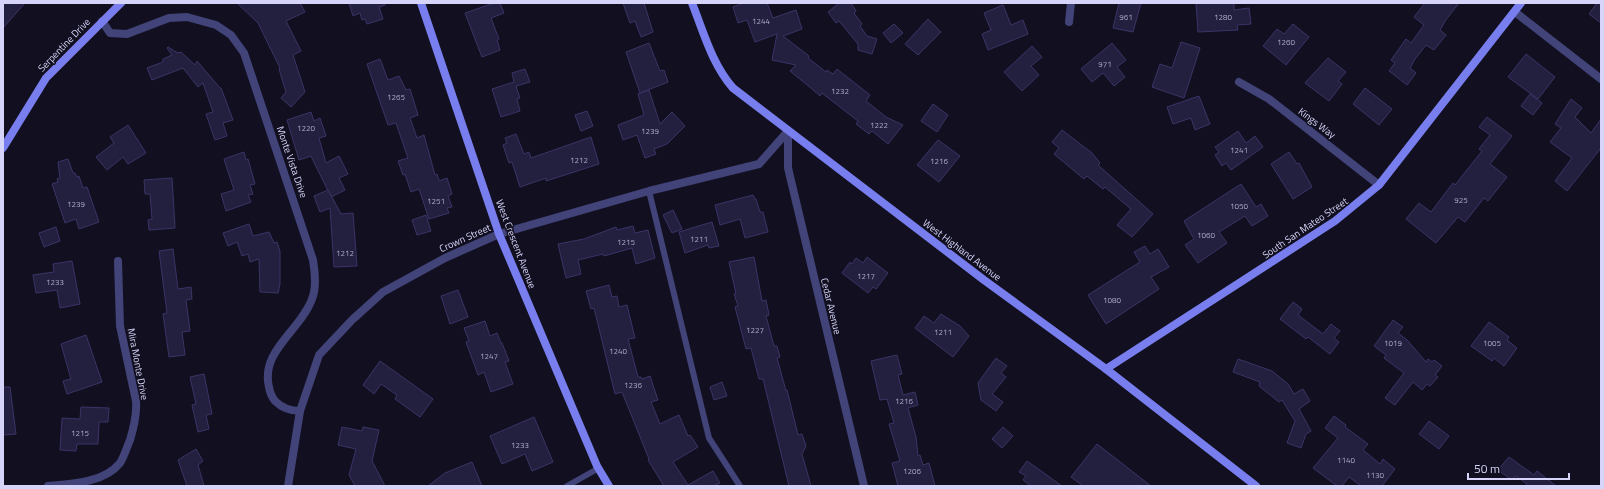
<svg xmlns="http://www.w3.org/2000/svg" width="1604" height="489" font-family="'Titillium Web',sans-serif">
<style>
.building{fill:#231f3e;stroke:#3a3467}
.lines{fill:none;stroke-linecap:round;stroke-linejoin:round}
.lane{stroke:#414379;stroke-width:6}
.street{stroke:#414379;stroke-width:8}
.secondary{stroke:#787eed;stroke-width:8}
.labels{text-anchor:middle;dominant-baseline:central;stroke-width:3;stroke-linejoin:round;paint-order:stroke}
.number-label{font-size:8px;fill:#a9a8ca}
.street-label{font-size:10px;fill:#d6d5f9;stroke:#121020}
</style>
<rect width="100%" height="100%" fill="#121020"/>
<g class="building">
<polygon points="3,3 25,3 3,28"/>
<polygon points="237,3 300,3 305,12 286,21 301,51 293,55 305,92 291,107 281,98 286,92 279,69 280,68 258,23"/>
<polygon points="349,3 385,3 385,5 379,7 383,19 367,24 365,19 362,20 360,13 353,16"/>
<polygon points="494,3 500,3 504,13 491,18 499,39 497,40 500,50 482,57 465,13"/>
<polygon points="623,3 644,3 653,32 641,37 635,21 630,23"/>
<polygon points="744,3 767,3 773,18 796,10 802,29 783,36 809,56 808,58 826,72 827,70 833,74 837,69 870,95 866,101 886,117 903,125 888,144 872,131 869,134 856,124 858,121 822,93 820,96 812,89 790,71 796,65 772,60 777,34 755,42 747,20 738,23 733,7"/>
<polygon points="839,3 851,3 856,11 854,13 862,24 860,26 867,36 877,39 872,54 858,50 858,44 839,21 836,23 828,12"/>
<polygon points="1119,3 1141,3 1133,32 1113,28"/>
<polygon points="1196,3 1234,3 1234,10 1249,8 1251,24 1237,25 1238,30 1198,32"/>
<polygon points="1425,3 1459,3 1445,21 1440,30 1446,35 1434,50 1426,45 1415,59 1410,68 1416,73 1407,85 1389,71 1395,63 1391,60 1406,39 1411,43 1424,25 1414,17"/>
<polygon points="1597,3 1601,3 1601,23 1589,14"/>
<polygon points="1003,5 1011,25 1023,20 1028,34 988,50 982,34 991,30 984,13"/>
<polygon points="928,19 941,32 918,55 905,44"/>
<polygon points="894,24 903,33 891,43 883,33"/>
<polygon points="1293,24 1309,37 1286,65 1263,46 1277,29 1284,34"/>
<polygon points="1181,42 1200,48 1184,98 1152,87 1160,64 1172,68"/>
<polygon points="649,43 660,71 664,70 668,82 640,93 626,52"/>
<polygon points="1112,43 1126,60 1117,67 1125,77 1114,86 1103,73 1092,82 1081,69"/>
<polygon points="1032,46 1042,57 1031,66 1039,75 1022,91 1004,72"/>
<polygon points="168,47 178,53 181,52 195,65 197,61 220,88 221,88 233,120 223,123 227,136 215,140 206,114 213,112 203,83 198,87 183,68 152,80 147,68 163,62 163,59 172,55 167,48"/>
<polygon points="1526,54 1555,77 1538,99 1508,77"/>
<polygon points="1328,58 1346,72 1338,81 1342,84 1329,101 1305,83"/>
<polygon points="380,59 388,80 399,76 406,90 410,89 418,115 410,118 417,138 424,135 435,175 437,174 439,181 447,178 452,194 448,196 452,207 447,208 449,213 429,219 419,189 411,192 405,174 403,175 398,161 408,158 396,123 388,125 367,64"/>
<polygon points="525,69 530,82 516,86 520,98 517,99 520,111 501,117 492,89 514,82 512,73"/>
<polygon points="1365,88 1392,109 1379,125 1353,104"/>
<polygon points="649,90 660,124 672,112 685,126 667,144 654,149 656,154 645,158 637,135 623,140 618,125 644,115 638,94"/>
<polygon points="1530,94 1542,103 1533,115 1521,106"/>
<polygon points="1199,96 1210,124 1195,130 1191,118 1173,124 1167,107"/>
<polygon points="1571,99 1582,108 1575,117 1591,133 1601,119 1601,148 1567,191 1555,181 1572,158 1550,142 1561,128 1555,124"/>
<polygon points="933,104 948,115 937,132 921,121"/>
<polygon points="587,111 593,126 581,131 575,115"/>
<polygon points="311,112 314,121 320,118 326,136 319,138 326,163 339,156 348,174 339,178 345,190 331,197 311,156 299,160 287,120"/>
<polygon points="1487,117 1512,136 1490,164 1507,177 1488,201 1484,198 1465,222 1458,217 1436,243 1406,219 1419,203 1431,212 1453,183 1455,185 1482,151 1479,149 1490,135 1479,127"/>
<polygon points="128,125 146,153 128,164 123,157 107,170 96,157 114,143 110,137"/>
<polygon points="1062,130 1092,153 1100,163 1098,165 1153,214 1132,237 1117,225 1131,209 1105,187 1103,189 1087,176 1084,179 1054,154 1059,148 1052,142"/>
<polygon points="1238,131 1246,143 1255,136 1263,147 1231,170 1226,163 1222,166 1215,155 1219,152 1215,147"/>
<polygon points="516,134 524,154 529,152 531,158 591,137 599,164 546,181 546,178 520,187 512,162 509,163 503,145 507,143 505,138"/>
<polygon points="938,140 960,156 939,182 917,165"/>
<polygon points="244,152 246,160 248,159 255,184 250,185 253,194 248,195 251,202 226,211 221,194 234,190 224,159"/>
<polygon points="1289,152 1297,164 1299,163 1312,187 1293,199 1271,164"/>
<polygon points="68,159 73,173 75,173 77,177 79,176 83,188 87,187 99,222 79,229 76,219 65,223 52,184 58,182 57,179 60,178 58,162"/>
<polygon points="172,178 175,228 149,230 148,220 152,219 150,194 145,194 144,180"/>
<polygon points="1241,184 1256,207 1261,204 1268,216 1252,226 1245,216 1219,232 1227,243 1198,263 1185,245 1194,239 1184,221"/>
<polygon points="328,190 341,214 353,213 357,266 334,267 330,208 320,212 314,196"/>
<polygon points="753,195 755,199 756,199 760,212 763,212 768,232 745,238 740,219 720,225 715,205"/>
<polygon points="673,210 682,229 672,233 663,215"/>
<polygon points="426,215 431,231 417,235 412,220"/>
<polygon points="712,222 719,246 709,248 708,245 685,253 679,232"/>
<polygon points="249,224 253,236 269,232 274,243 277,242 280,251 280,284 278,293 260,292 259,259 250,262 248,254 242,256 237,242 228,246 223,233"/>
<polygon points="633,226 635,233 648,230 655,258 636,264 632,248 604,256 603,254 578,260 581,274 566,278 558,244 584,239 616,227 617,230"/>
<polygon points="56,227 60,241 44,247 39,233"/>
<polygon points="1145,246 1150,254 1158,249 1169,267 1151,277 1159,289 1106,324 1088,295 1140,262 1134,252"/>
<polygon points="173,249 178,289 191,287 192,299 186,300 190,331 182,332 185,355 169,357 163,314 167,313 159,251"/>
<polygon points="754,257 762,301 766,300 769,315 766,316 774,346 777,346 780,357 777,358 786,391 787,390 798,435 802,434 806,446 802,454 811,486 789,486 763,379 759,379 751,348 746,349 735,307 738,306 734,294 736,294 729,262"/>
<polygon points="867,257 888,273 876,289 873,287 868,293 842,273 850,262 852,264 856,258 863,263"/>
<polygon points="72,261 80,304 60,308 57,290 36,293 33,275 54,272 53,264"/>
<polygon points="609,285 612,297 617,296 619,307 627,305 635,338 628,339 638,377 641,377 642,379 650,376 658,400 651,402 660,424 679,415 688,436 690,435 698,447 673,462 688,485 713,471 720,483 713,486 664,486 648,460 649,459 622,392 615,394 594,308 591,309 586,291"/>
<polygon points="458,290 468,317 450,324 441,296"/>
<polygon points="1293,302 1302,309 1298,315 1323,334 1331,324 1340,331 1334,338 1339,342 1330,354 1308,337 1306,339 1280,319"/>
<polygon points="941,314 960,326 969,336 953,357 915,328 924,316 934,323"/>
<polygon points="1393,320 1403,327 1398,333 1407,340 1426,362 1428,359 1432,362 1434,360 1442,366 1435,375 1438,377 1430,386 1427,384 1422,390 1413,382 1395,405 1385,398 1404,373 1384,358 1386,355 1374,346"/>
<polygon points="485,321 490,336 497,333 501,343 502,343 509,361 505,362 513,384 491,392 484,372 478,375 466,342 469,341 464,328"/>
<polygon points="1489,322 1509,337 1507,340 1517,348 1504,366 1494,358 1492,361 1471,346"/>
<polygon points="86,335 102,382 67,394 63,381 71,379 61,344"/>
<polygon points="897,355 902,374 898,375 903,395 915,392 918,405 908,408 916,437 918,456 920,455 923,465 929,463 935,486 898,486 892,463 900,461 889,424 894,423 887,399 880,400 871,361"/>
<polygon points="996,358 1007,366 1001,373 1006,377 992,394 1003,402 996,411 981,400 978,383"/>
<polygon points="1238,359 1272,371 1288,384 1294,394 1303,389 1310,401 1299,409 1311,431 1306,434 1301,448 1287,443 1295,421 1282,400 1279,402 1259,386 1260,382 1233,372"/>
<polygon points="380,361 433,399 420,417 395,399 397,395 381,384 374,394 363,385"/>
<polygon points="204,374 212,414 206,415 209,429 198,432 192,405 196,404 190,377"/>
<polygon points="722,382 727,396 714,400 710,387"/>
<polygon points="3,387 10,387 16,434 3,435"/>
<polygon points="81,407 109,408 108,422 99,422 98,444 77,444 76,451 60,450 62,418 80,419"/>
<polygon points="1334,416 1346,425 1345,427 1368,444 1363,450 1380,464 1383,459 1395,469 1382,486 1361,486 1349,477 1342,486 1337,486 1313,468 1338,438 1325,428"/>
<polygon points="534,417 553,462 532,471 525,454 502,464 490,436"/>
<polygon points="1429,421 1449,436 1439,449 1419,434"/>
<polygon points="342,427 362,431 363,427 379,430 372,461 385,486 355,486 349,475 356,449 338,445"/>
<polygon points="1003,427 1013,436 1002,448 992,439"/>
<polygon points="1097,444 1151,486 1083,486 1071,477"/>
<polygon points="196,449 203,461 198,465 204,486 187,486 178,460"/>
<polygon points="1509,457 1534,475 1537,471 1556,486 1525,486 1527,484 1516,476 1512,480 1498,470"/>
<polygon points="1027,461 1062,486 1031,486 1023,480 1026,476 1019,472"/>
<polygon points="472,462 482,486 428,486 445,473"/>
</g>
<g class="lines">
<g class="lane">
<polyline points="649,191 709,438 740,486"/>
<polyline points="567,486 599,468"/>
</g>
<g class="street">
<polyline points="1515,12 1601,79"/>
<path d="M 102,21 L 110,33 L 127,34 L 169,18 L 187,17 L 216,25 L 231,35 L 244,53 L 313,260 C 315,272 317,287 312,299 C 301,330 260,351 269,387 C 270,393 271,396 275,401 C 282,408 290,411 300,411"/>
<polyline points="1069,22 1071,3"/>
<polyline points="1239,82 1269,99 1379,185"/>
<polyline points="788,131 788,168 864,486"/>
<path d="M 48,486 C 71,484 104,483 120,463 C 124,457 127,447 130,440 C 134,427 137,415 136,401 L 120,326 L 118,261"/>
<polyline points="288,486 300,411 319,355 352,320 383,292 445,258 499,234 649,191 759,164 788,131"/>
</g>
<g class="secondary">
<polyline points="421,3 499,234 597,466 609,486"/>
<path d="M 692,3 C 704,33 712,64 733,88 L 984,280 L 1106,369 L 1256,486"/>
<polyline points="3,148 46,78 121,3"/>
<polyline points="1106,369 1335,221 1379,185 1521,3"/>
</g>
</g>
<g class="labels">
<g class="number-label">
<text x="1126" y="17">961</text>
<text x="1223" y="17">1280</text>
<text x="761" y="21">1244</text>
<text x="1286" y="42">1260</text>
<text x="1105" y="64">971</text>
<text x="840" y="91">1232</text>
<text x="396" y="97">1265</text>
<text x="879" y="125">1222</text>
<text x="306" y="128">1220</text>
<text x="650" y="131">1239</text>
<text x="1239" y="150">1241</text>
<text x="579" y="160">1212</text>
<text x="939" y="161">1216</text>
<text x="1461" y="200">925</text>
<text x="436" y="201">1251</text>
<text x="76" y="204">1239</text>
<text x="1239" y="206">1050</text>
<text x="1206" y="235">1060</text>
<text x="699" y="239">1211</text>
<text x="626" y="242">1215</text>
<text x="345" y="253">1212</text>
<text x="866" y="276">1217</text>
<text x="55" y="282">1233</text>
<text x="1112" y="300">1080</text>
<text x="755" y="330">1227</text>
<text x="943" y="332">1211</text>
<text x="1393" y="343">1019</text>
<text x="1492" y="343">1005</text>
<text x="618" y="351">1240</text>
<text x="489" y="356">1247</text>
<text x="633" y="385">1236</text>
<text x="904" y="401">1216</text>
<text x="80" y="433">1215</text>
<text x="520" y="445">1233</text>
<text x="1346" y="460">1140</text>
<text x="912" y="471">1206</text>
<text x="1375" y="475">1130</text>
</g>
<g class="street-label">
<text transform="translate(64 45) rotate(-46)">Serpentine Drive</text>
<text transform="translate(1317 123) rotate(37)">Kings Way</text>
<text transform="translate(292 162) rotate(71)">Monte Vista Drive</text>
<text transform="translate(1305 228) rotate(-34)">South San Mateo Street</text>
<text transform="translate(465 238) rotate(-24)">Crown Street</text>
<text transform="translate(516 244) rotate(69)">West Crescent Avenue</text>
<text transform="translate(962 250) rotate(37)">West Highland Avenue</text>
<text transform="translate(831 306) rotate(76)">Cedar Avenue</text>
<text transform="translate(138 364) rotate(79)">Mira Monte Drive</text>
</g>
</g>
<rect width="1604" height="489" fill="none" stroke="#d6d5f9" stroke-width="8"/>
<path d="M1468 473v6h101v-6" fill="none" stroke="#d6d5f9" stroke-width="2"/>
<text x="1474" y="473" font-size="12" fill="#d6d5f9" stroke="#121020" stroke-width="3" paint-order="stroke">50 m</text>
</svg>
